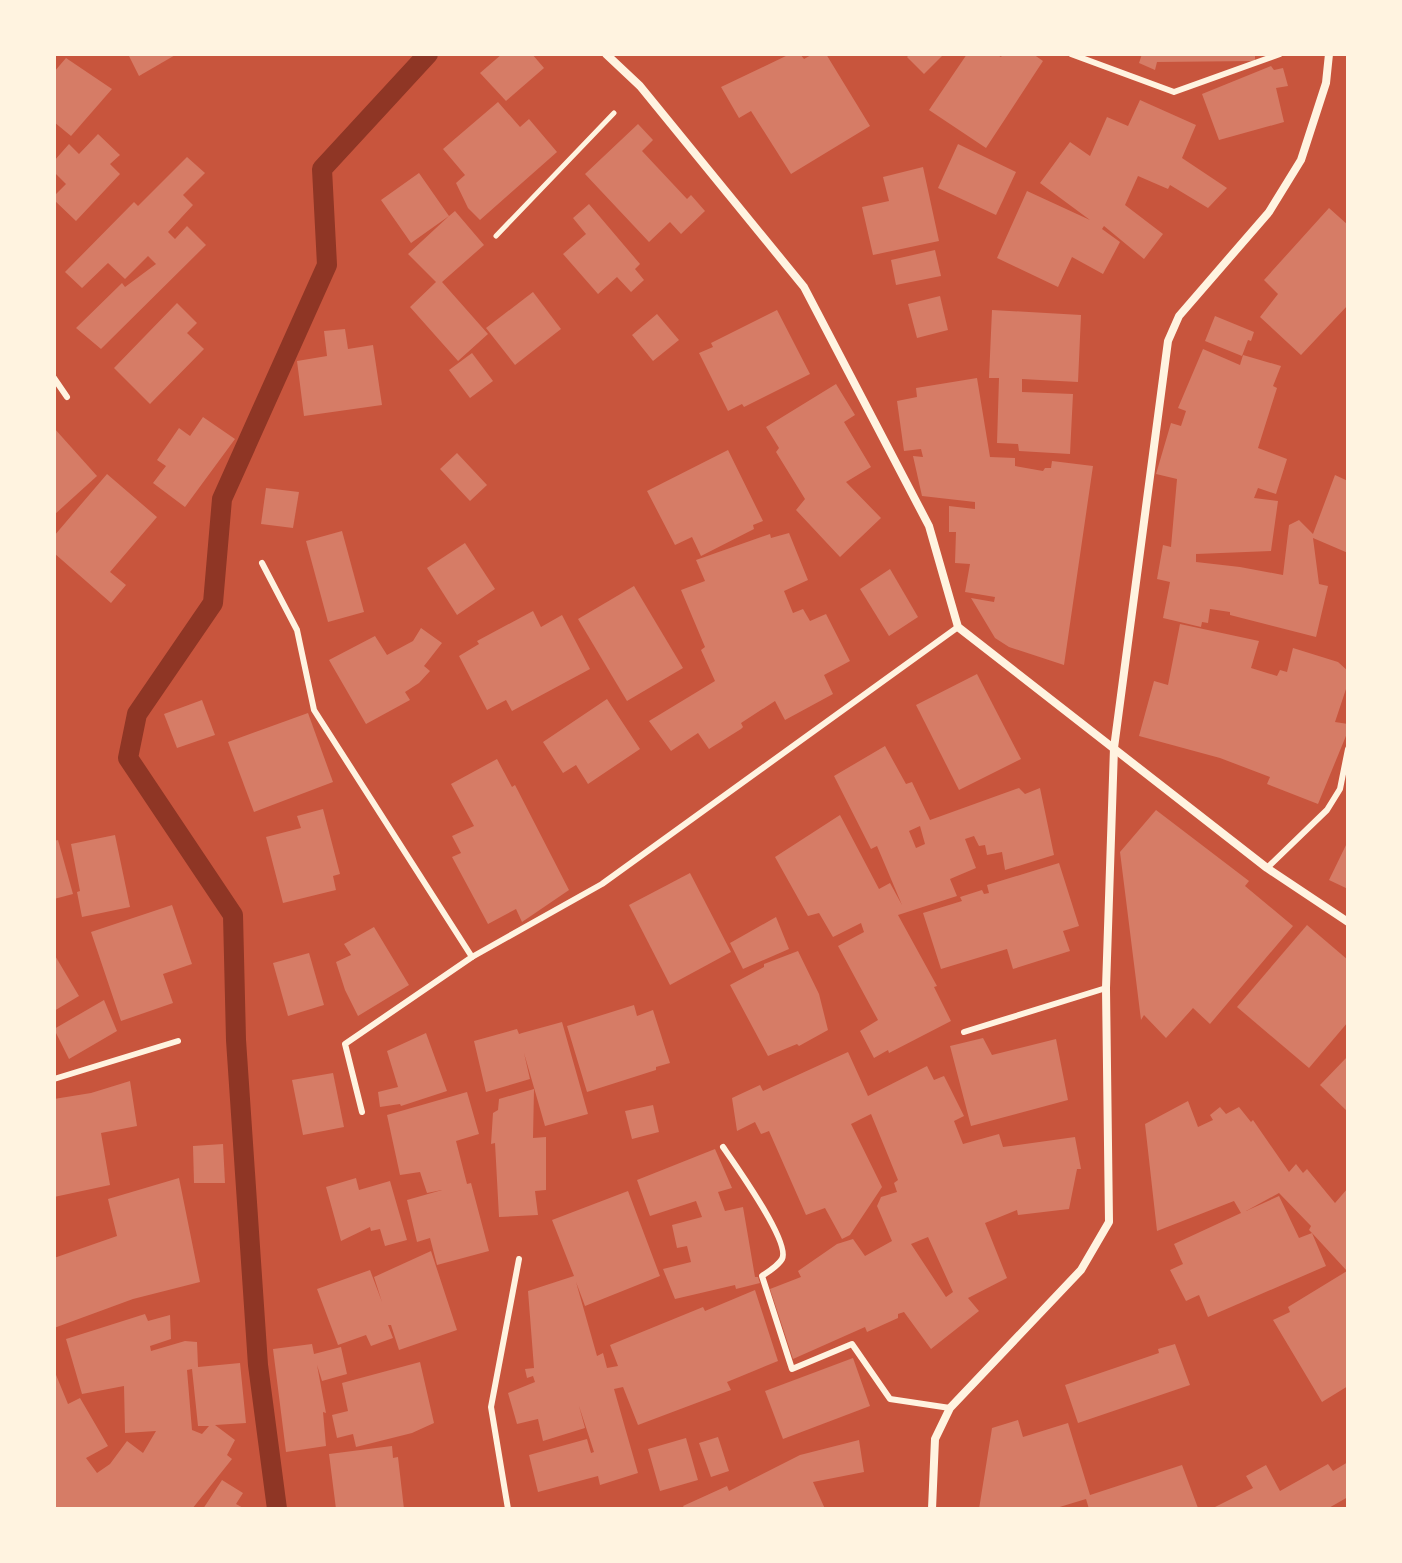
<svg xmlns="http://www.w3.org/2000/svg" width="1402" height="1563" font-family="Helvetica,sans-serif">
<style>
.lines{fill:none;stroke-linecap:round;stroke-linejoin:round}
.stream{stroke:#8f3625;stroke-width:20}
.building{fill:#d67c66;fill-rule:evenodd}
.path{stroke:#fff3e0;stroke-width:5}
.service{stroke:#fff3e0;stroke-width:6}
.minor{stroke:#fff3e0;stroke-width:8}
</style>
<rect width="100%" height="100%" fill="#c8553d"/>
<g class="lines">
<polyline class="stream" points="277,1509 258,1365 236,1040 233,915 128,758 137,714 213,603 222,499 327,265 322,169 428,54"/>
</g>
<g class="building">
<polygon points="128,54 177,54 139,76"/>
<polygon points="502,54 532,54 544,68 506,101 480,73"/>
<polygon points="790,54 800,54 804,59 813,54 826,54 870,126 791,174 751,111 739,118 721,87"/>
<polygon points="910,54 944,54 924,74 907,57"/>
<polygon points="967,54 996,54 1001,57 1003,54 1033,54 1043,61 986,148 929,110"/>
<polygon points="1142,54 1255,54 1255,61 1157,62 1155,70 1139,63"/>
<polygon points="66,58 112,89 71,136 54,122 54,72"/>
<polygon points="1271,66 1274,70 1283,68 1288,86 1276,88 1284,122 1219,140 1202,94"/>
<polygon points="1140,100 1196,125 1182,158 1227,188 1208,208 1170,185 1168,189 1138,176 1125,205 1163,234 1144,259 1104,226 1102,229 1120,242 1103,274 1072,257 1058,287 997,258 1027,191 1090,220 1040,183 1070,142 1090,156 1107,117 1128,126"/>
<polygon points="498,102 520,127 529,119 557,152 480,220 468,208 456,183 465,175 443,149"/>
<polygon points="638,124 653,140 642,151 687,199 691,195 705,211 681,234 670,222 649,242 585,174"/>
<polygon points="98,134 120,155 110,164 120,174 76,221 54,200 54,196 66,184 54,172 54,161 69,144 79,154"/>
<polygon points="958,144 1016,172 996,215 938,188"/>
<polygon points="187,157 205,173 183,195 193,205 168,232 175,239 187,226 206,245 101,349 76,328 122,283 125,287 156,264 148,256 125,279 108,263 82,288 65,272 134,202 138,206"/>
<polygon points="923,167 939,241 873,255 862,207 889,201 883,177"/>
<polygon points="419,173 449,216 455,211 484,245 442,282 488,334 458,361 410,307 436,282 408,254 449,216 411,243 381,200"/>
<polygon points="589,204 640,264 635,269 644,280 631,292 617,277 598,294 563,254 586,234 573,218"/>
<polygon points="1329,208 1348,225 1348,305 1301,355 1260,317 1278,294 1264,280"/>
<polygon points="935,250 941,276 896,285 891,260"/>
<polygon points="533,292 561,329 515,365 486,328"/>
<polygon points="940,296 948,330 917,338 908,304"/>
<polygon points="177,303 197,323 187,333 204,349 150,404 114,368"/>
<polygon points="777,310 810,374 744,407 742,404 728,411 699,353 713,347 711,343"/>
<polygon points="992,310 1081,315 1078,382 1022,379 1022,392 1073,394 1070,454 1019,451 1018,444 997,443 999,378 989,378"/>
<polygon points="657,314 679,340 653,361 632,335"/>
<polygon points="1215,316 1254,332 1251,341 1248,340 1242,356 1205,341"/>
<polygon points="345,329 348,349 373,345 382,405 304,416 297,361 327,356 324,331"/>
<polygon points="1203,349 1240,365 1243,355 1281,366 1273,386 1277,388 1258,448 1287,459 1276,494 1258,488 1254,498 1278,501 1271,551 1196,554 1196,562 1240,567 1283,575 1289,525 1299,520 1313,534 1335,475 1348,481 1348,553 1313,538 1319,584 1328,586 1316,637 1230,615 1230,612 1210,609 1208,623 1202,622 1201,627 1163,618 1170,582 1157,579 1163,545 1171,547 1177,479 1156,474 1171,423 1181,426 1186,411 1178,408"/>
<polygon points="472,353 493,381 470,398 449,370"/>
<polygon points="977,378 990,457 1015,458 1015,466 1043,471 1045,468 1051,468 1052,461 1093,466 1064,665 1009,647 995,638 971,598 994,602 995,597 965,592 970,564 955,563 956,532 949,532 949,506 975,509 975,502 922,496 913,456 923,457 921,449 904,451 897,401 917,397 916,388"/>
<polygon points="836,384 855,415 844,422 871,467 846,482 881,518 840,557 796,510 805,499 776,452 779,448 766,427"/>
<polygon points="203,417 235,439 185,507 153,483 166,466 157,460 179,428 190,436"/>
<polygon points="54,428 97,476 54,515"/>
<polygon points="728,450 763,521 753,525 754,529 701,556 692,537 675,545 647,491"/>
<polygon points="457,453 487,485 470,501 440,469"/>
<polygon points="107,474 157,517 110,572 126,585 111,603 54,553 54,536"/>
<polygon points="266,488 299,492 293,528 261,524"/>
<polygon points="342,531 364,612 328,622 306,541"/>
<polygon points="789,533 808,580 784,591 793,613 803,609 810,621 826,614 850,661 824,675 833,694 785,720 775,701 741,723 743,727 741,729 709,749 698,733 671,751 649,721 715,681 701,650 705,647 681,590 705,581 696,560 770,534 771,538"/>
<polygon points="465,543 495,589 457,615 427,568"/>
<polygon points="890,569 918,617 889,636 860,589"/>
<polygon points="634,586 683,668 627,701 578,619"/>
<polygon points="533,611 541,627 562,615 590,669 512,711 506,700 487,710 459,656 479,644 477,641"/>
<polygon points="1180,624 1259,641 1251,668 1277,676 1280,670 1287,672 1293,648 1338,662 1348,671 1348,683 1335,722 1348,724 1348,731 1318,804 1267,784 1270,777 1220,758 1139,736 1154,681 1168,685"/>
<polygon points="421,628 442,643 424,666 430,671 419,683 405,692 410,700 366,724 329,660 375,636 387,655 413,641"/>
<polygon points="977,674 1021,759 959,790 916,705"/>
<polygon points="607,699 640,749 588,784 576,765 563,773 543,742"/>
<polygon points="202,700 215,735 177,748 164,714"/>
<polygon points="308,713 333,782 254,812 228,742"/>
<path d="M 885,746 L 906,784 L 912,782 L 930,820 L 1019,788 L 1025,794 L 1040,788 L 1054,855 L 1005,870 L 1002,852 L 987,855 L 985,845 L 979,846 L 974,836 L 965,839 L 976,868 L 950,879 L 957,896 L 898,915 L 937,986 L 934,987 L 951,1021 L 889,1053 L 888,1050 L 874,1058 L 860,1031 L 878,1020 L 838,946 L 864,932 L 861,923 L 833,937 L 819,913 L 808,916 L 775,857 L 840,815 L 879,889 L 890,883 L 902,905 L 877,846 L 871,849 L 834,776 ZM 920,826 L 925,844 L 916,848 L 909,831 Z"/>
<polygon points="497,759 512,787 515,785 569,890 522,922 516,909 488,924 452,857 461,853 452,836 474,826 451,784"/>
<polygon points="323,809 340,874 333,876 336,890 283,903 266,837 301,828 297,816"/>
<polygon points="1156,810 1249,881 1245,886 1293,926 1210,1024 1193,1008 1166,1038 1144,1015 1141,1020 1120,852"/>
<polygon points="115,835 130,907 82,917 77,892 80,891 71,844"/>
<polygon points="58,840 73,894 54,899 54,841"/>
<polygon points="1348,841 1348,889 1329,880"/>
<polygon points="1059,863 1079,926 1063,931 1070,951 1013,969 1007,949 941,969 923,913 962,901 960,897 982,890 984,894 989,893 987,885"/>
<polygon points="690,873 731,952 670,985 629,905"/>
<polygon points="172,905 192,964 163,974 173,1003 121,1021 91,932"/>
<polygon points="776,917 789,949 743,969 730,943"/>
<polygon points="1307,925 1348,960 1348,1022 1309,1068 1237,1007"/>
<polygon points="374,927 409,985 358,1016 345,990 336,962 351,955 344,944"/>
<polygon points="798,951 819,994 828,1030 799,1046 797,1044 768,1056 730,985 764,967 764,964"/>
<polygon points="309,953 324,1005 288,1016 273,963"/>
<polygon points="54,954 79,996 54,1011"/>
<polygon points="104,1000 117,1031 69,1059 54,1029"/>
<polygon points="634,1005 637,1016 653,1010 670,1063 656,1067 656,1070 587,1092 567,1026"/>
<polygon points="562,1022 588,1114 545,1126 524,1053 530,1079 486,1092 474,1041 517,1029 519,1034 522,1033"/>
<polygon points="426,1033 447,1091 401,1106 400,1104 380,1107 378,1092 398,1087 387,1051"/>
<polygon points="983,1038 992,1055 1056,1039 1068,1100 971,1126 950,1046"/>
<path d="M 848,1052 L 868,1096 L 927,1066 L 934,1080 L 944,1076 L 964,1116 L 954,1121 L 963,1144 L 999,1134 L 1003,1147 L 1075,1137 L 1081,1169 L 1077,1169 L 1069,1209 L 1018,1215 L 1017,1210 L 985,1223 L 1007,1278 L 968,1298 L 979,1311 L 931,1349 L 904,1312 L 898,1314 L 898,1318 L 867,1332 L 865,1327 L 793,1359 L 770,1289 L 801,1277 L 798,1271 L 837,1244 L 853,1239 L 865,1256 L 892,1241 L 877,1206 L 881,1197 L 897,1192 L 894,1183 L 898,1180 L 871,1114 L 851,1124 L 882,1187 L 850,1235 L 842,1239 L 825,1208 L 806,1215 L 769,1131 L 761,1134 L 755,1122 L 737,1131 L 732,1098 L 760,1085 L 763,1091 ZM 928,1237 L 953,1292 L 946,1297 L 911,1244 Z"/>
<polygon points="1348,1056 1348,1112 1320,1085"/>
<polygon points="333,1073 344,1127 303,1135 292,1080"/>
<polygon points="130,1081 137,1126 101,1133 110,1185 54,1197 54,1099 91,1093"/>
<polygon points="534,1089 533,1138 546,1137 546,1190 535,1191 538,1215 499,1217 495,1143 491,1144 493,1113 498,1110 499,1099"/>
<polygon points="467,1092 479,1134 456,1141 467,1184 471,1183 489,1251 437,1265 430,1238 417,1242 407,1200 442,1190 427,1193 420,1172 400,1175 387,1115"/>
<path d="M 1188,1101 L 1198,1127 L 1213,1120 L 1210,1115 L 1220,1107 L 1226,1114 L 1239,1107 L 1251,1122 L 1253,1120 L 1289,1172 L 1296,1164 L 1303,1173 L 1307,1169 L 1335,1203 L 1348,1188 L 1348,1386 L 1322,1402 L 1273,1320 L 1290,1312 L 1288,1307 L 1347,1271 L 1312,1233 L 1326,1266 L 1208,1317 L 1199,1295 L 1186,1301 L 1170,1270 L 1183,1264 L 1174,1244 L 1241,1213 L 1234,1201 L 1157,1231 L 1145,1124 ZM 1279,1193 L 1311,1226 L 1309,1230 L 1312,1233 L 1299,1238 L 1279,1196 L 1246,1211 Z"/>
<polygon points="653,1105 659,1132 632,1139 625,1111"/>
<polygon points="223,1144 225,1183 194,1183 193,1146"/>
<polygon points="715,1149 732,1188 718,1192 725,1211 743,1207 755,1277 758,1277 760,1283 736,1289 735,1285 675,1299 663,1269 691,1262 687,1246 677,1248 672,1225 702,1217 696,1201 650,1216 637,1180"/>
<polygon points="179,1178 200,1282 133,1299 54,1328 54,1258 117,1236 108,1199"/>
<polygon points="356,1178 359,1190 390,1181 407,1240 385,1246 380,1229 371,1231 370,1227 341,1241 326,1187"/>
<polygon points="628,1191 660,1276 585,1306 576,1282 597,1356 603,1353 607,1368 618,1366 610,1345 703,1307 705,1311 755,1290 778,1361 727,1382 731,1390 638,1425 623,1387 614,1389 638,1473 600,1485 598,1476 538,1492 529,1455 587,1439 591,1453 594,1452 579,1406 585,1428 543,1441 538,1419 517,1424 508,1393 535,1382 533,1376 527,1378 525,1369 534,1368 528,1291 574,1276 552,1220"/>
<polygon points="431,1251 457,1330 399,1350 391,1325 388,1325 393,1338 371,1346 366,1335 338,1345 317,1289 370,1270 382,1302 374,1277"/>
<path d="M 145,1314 L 148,1321 L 170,1315 L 171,1339 L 150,1346 L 151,1351 L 185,1341 L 197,1342 L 198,1367 L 240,1363 L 246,1423 L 215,1425 L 235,1440 L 227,1455 L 232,1459 L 192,1509 L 54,1509 L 54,1370 L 68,1404 L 80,1398 L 108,1446 L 86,1458 L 97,1473 L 110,1464 L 127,1441 L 143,1453 L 156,1431 L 125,1433 L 124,1386 L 82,1394 L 66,1339 ZM 192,1369 L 198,1426 L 209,1426 L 202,1434 L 192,1430 L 187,1370 Z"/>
<polygon points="312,1344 314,1354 341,1347 347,1374 322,1381 317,1365 326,1413 323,1412 326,1446 286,1452 273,1349"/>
<polygon points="1175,1344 1190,1385 1078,1423 1065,1385 1159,1353 1158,1349"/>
<polygon points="853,1358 870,1406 783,1439 765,1391"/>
<polygon points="420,1362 434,1423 412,1433 356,1447 353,1434 337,1438 332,1415 348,1411 342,1383"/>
<polygon points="1018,1420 1023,1437 1068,1423 1090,1495 1182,1465 1198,1508 1089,1509 1086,1499 1053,1509 979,1509 992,1428"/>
<polygon points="718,1437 729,1471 711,1477 699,1443"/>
<polygon points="686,1438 698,1480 660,1491 648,1449"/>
<polygon points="859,1440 864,1472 813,1482 825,1509 685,1509 683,1506 727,1486 729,1491 800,1455"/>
<polygon points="392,1446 393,1458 398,1457 404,1509 336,1509 329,1454"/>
<polygon points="1348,1462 1348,1497 1327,1509 1211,1509 1253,1488 1246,1476 1266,1465 1280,1491 1328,1464 1333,1471"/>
<polygon points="222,1480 243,1493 236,1504 245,1509 203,1509"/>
</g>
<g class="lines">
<polyline class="path" points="496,236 614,113"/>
<g class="service">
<polyline points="1071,54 1174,92 1280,54"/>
<polyline points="54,378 67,397"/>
<polyline points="262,563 297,630 314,710 472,957"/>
<polyline points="1267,868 1327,810 1340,789 1348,749"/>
<polyline points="964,1032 1106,988"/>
<polyline points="54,1079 178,1041"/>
<polyline points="362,1112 345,1044 472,957 602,884 958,627"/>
<path d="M 723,1147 C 734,1163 791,1243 782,1259 C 778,1266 768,1272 762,1276 L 792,1369 L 852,1344 L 890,1399 L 950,1408"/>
<polyline points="508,1509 491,1407 519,1259"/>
</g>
<g class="minor">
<polyline points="606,54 640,86 804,287 929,526 958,627 1267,868 1348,922"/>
<polyline points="932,1509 935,1439 950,1408 1081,1270 1109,1222 1106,988 1114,748 1168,341 1179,316 1269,212 1301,160 1326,83 1329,54"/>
</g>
</g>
<rect width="1402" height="1563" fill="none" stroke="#fff3e0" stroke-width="112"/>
</svg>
